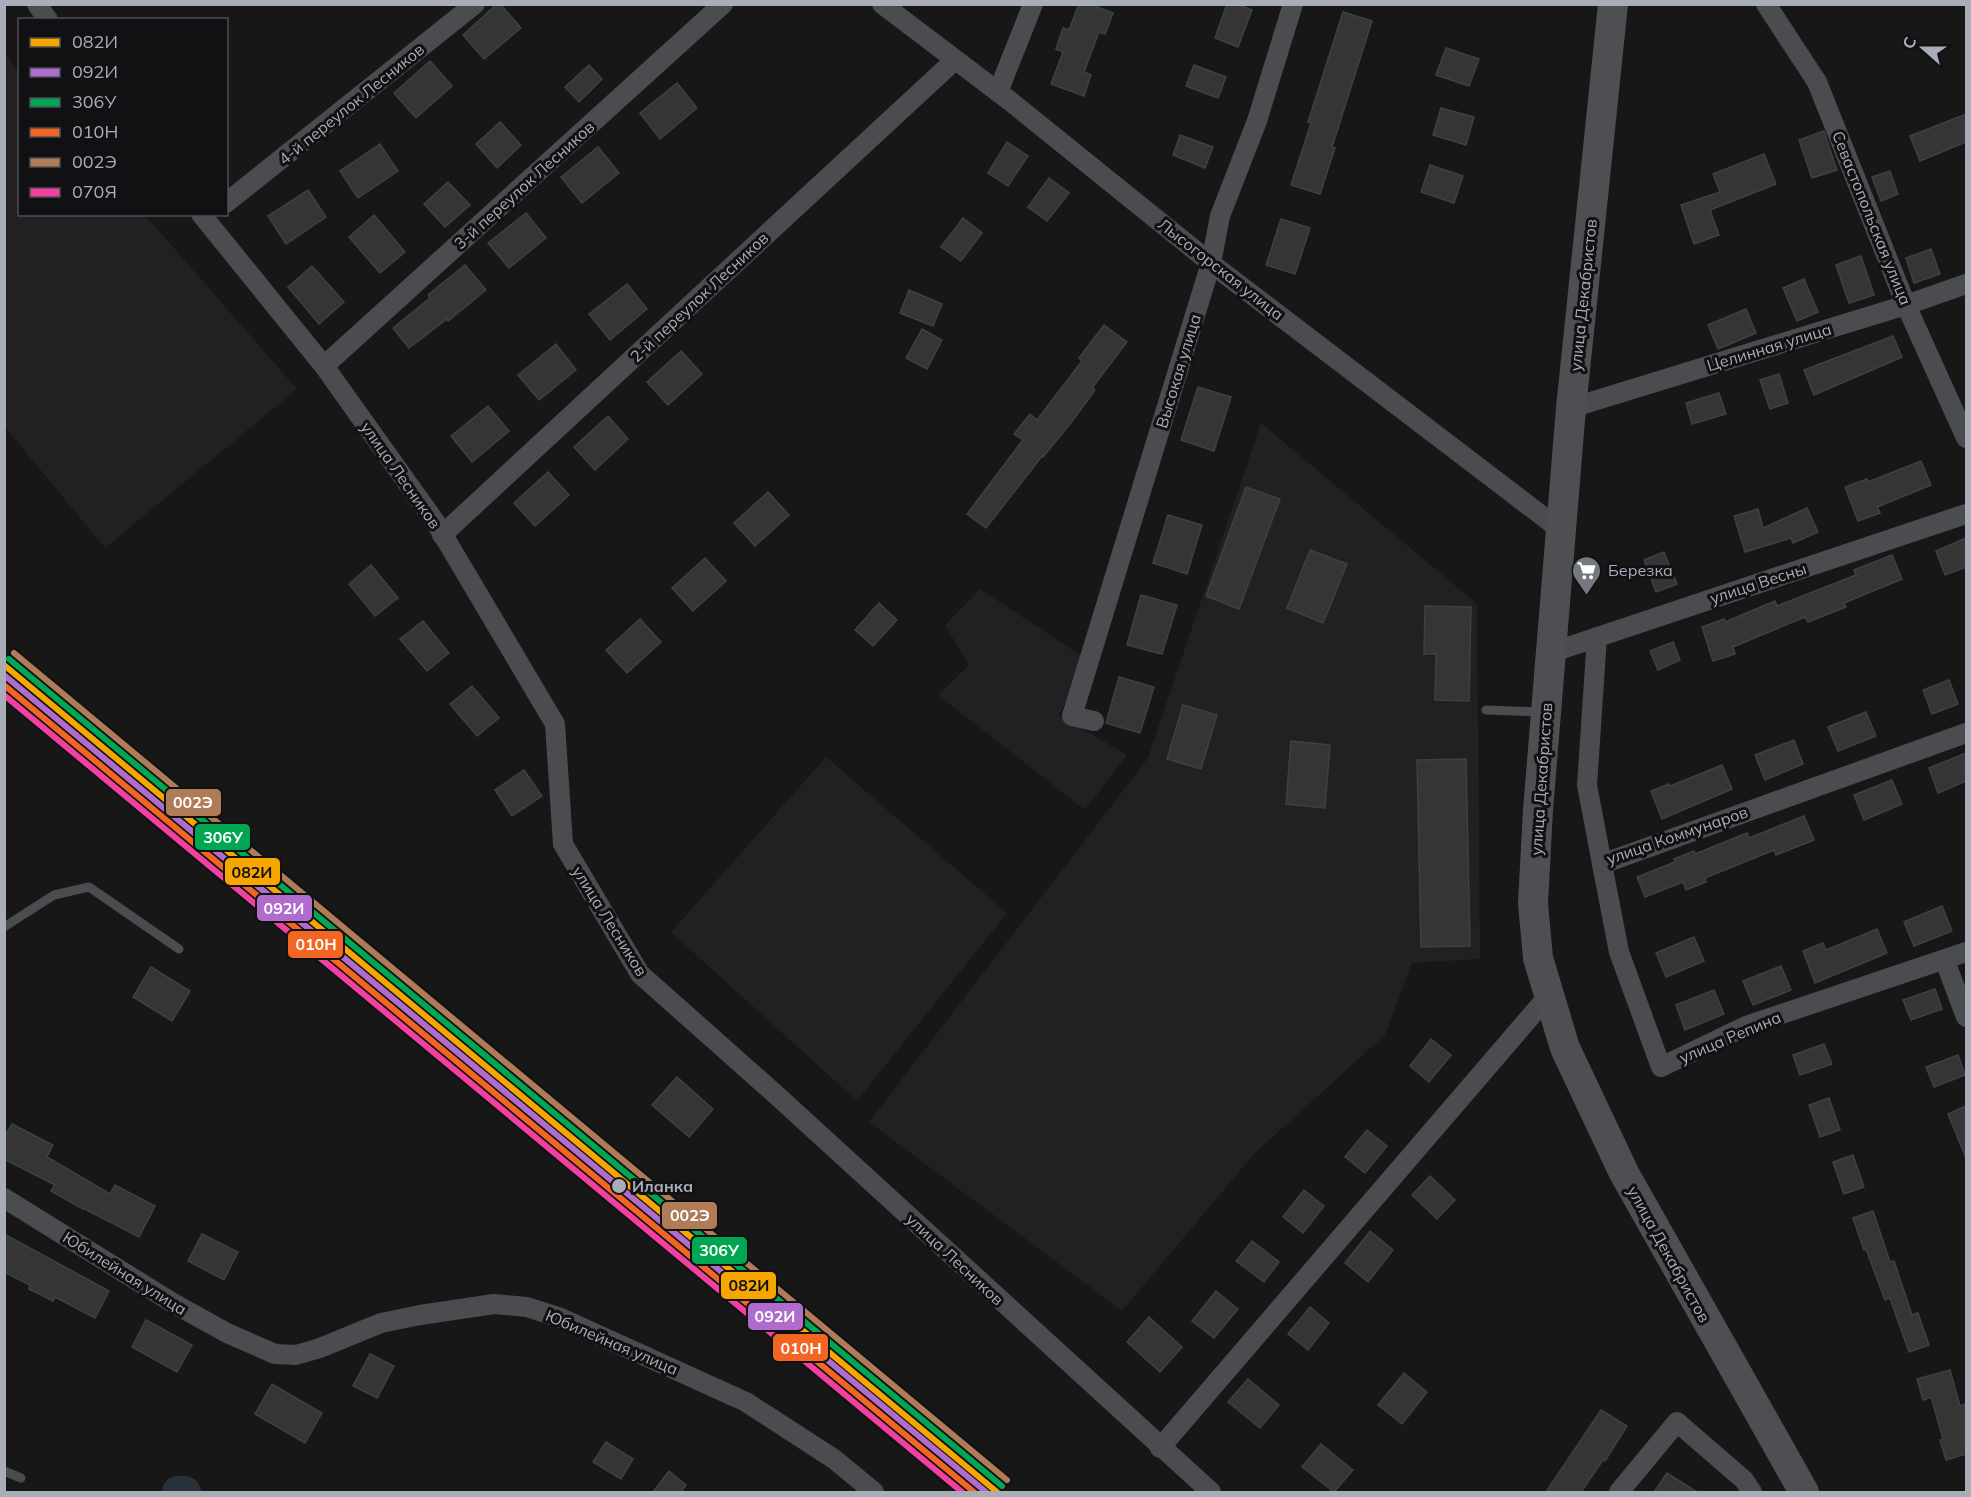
<svg xmlns="http://www.w3.org/2000/svg" width="1971" height="1497" font-family="Mulish,sans-serif">
<style>
.built{fill:#212123}
.lines{fill:none;stroke-linecap:round;stroke-linejoin:round}
.river{stroke:#2a3239;stroke-width:32}
.building{fill:#353536;stroke:#3f4043;stroke-width:1.5}
.lane{stroke:#4b4c50;stroke-width:9}
.street{stroke:#4b4c50;stroke-width:20}
.primary{stroke:#4d4f52;stroke-width:30}
.rail-1-casing{stroke:#111113;stroke-width:10}
.rail-2-casing{stroke:#111113;stroke-width:10}
.rail-3-casing{stroke:#111113;stroke-width:10}
.rail-4-casing{stroke:#111113;stroke-width:10}
.rail-5-casing{stroke:#111113;stroke-width:10}
.rail-6-casing{stroke:#111113;stroke-width:10}
.rail-1{stroke:#f7a600;stroke-width:6}
.rail-2{stroke:#b06ccc;stroke-width:6}
.rail-3{stroke:#00a651;stroke-width:6}
.rail-4{stroke:#f26522;stroke-width:6}
.rail-5{stroke:#b07c57;stroke-width:6}
.rail-6{stroke:#f240a1;stroke-width:6}
.stop-dot{fill:#a8adb8;stroke:#111113;stroke-width:2}
.labels{text-anchor:middle;dominant-baseline:central;stroke-width:6;stroke-linejoin:round;paint-order:stroke}
.street-label{font-size:16px;fill:#a8adb8;stroke:#111113}
.poi-label{font-size:16px;fill:#a8adb8;stroke:#111113;text-anchor:start}
.stop-label{font-size:16px;font-weight:bold;fill:#a8adb8;stroke:#111113;text-anchor:start}
.line-badge{stroke:#111113;stroke-width:2}
.badge-label{font-size:16px;text-anchor:middle;font-weight:bold;fill:#fff}
.pale-badge-label{font-size:16px;text-anchor:middle;font-weight:bold;fill:#111}
</style>
<rect width="100%" height="100%" fill="#171717"/>
<g class="built">
<polygon points="5,54 19,71 20,214 145,215 297,389 105,548 5,427"/>
<polygon points="1261,423 1477,604 1480,959 1412,963 1385,1035 1255,1153 1122,1311 869,1122 1148,758"/>
<polygon points="980,589 1089,661 1059,715 1127,755 1085,810 938,695 969,665 945,625"/>
<polygon points="826,757 1007,913 857,1101 671,932"/>
</g>
<g class="lines">
<polyline class="river" points="178,1492 185,1492"/>
</g>
<g class="building">
<polygon points="497,4 500,4 521,28 484,59 463,35"/>
<polygon points="1079,4 1090,4 1113,13 1105,34 1099,32 1084,72 1091,75 1084,96 1051,84 1063,52 1056,49 1063,28 1069,30"/>
<polygon points="1227,4 1237,4 1252,10 1238,47 1215,38"/>
<polygon points="1343,12 1372,21 1332,147 1335,148 1320,194 1291,185 1311,123 1308,122"/>
<polygon points="1446,48 1479,59 1469,86 1436,75"/>
<polygon points="430,61 452,86 416,118 394,93"/>
<polygon points="589,65 602,79 579,102 565,87"/>
<polygon points="1194,65 1226,77 1218,98 1186,86"/>
<polygon points="677,83 697,108 660,139 640,113"/>
<polygon points="1441,108 1474,117 1466,145 1433,135"/>
<polygon points="1966,114 1966,142 1920,161 1910,136"/>
<polygon points="500,122 521,145 497,168 476,144"/>
<polygon points="1824,131 1837,170 1812,178 1799,140"/>
<polygon points="1180,135 1213,147 1205,168 1173,155"/>
<polygon points="1007,142 1028,156 1008,186 988,173"/>
<polygon points="380,144 398,171 358,198 340,171"/>
<polygon points="598,147 619,173 582,203 561,177"/>
<polygon points="1764,154 1776,184 1710,210 1719,235 1694,244 1681,205 1720,192 1713,174"/>
<polygon points="1430,165 1463,176 1454,203 1421,192"/>
<polygon points="1890,171 1898,194 1881,201 1872,177"/>
<polygon points="1049,178 1069,193 1047,221 1028,207"/>
<polygon points="448,182 470,205 445,227 424,204"/>
<polygon points="308,190 326,217 286,244 268,216"/>
<polygon points="526,213 546,238 509,268 488,243"/>
<polygon points="374,215 405,252 380,273 349,237"/>
<polygon points="963,218 982,233 961,261 941,247"/>
<polygon points="1281,219 1310,228 1295,274 1266,265"/>
<polygon points="1931,249 1940,274 1914,283 1906,258"/>
<polygon points="1861,256 1874,295 1849,303 1836,265"/>
<polygon points="465,265 486,290 448,321 447,319 409,348 393,328 430,298 428,295"/>
<polygon points="312,266 344,302 319,324 288,287"/>
<polygon points="1804,279 1818,312 1797,321 1783,288"/>
<polygon points="627,284 647,309 610,340 589,314"/>
<polygon points="909,290 942,304 933,326 900,313"/>
<polygon points="1746,309 1756,333 1718,349 1708,325"/>
<polygon points="1104,325 1127,342 1092,388 1095,390 1070,424 1043,457 1042,456 986,528 967,514 1023,440 1014,434 1030,414 1037,420 1082,361 1079,358"/>
<polygon points="922,329 942,340 927,369 906,358"/>
<polygon points="1893,336 1902,357 1814,395 1804,370"/>
<polygon points="556,344 576,370 539,400 518,375"/>
<polygon points="681,351 702,374 668,405 647,382"/>
<polygon points="1779,374 1788,403 1770,409 1760,380"/>
<polygon points="1198,387 1231,397 1214,451 1181,440"/>
<polygon points="1719,393 1726,414 1692,424 1686,403"/>
<polygon points="488,406 509,431 472,462 451,436"/>
<polygon points="608,416 628,439 595,470 574,447"/>
<polygon points="1921,461 1931,485 1877,507 1880,513 1858,521 1845,487 1867,479 1868,482"/>
<polygon points="548,472 569,495 535,526 514,503"/>
<polygon points="1246,487 1280,499 1239,609 1206,596"/>
<polygon points="768,492 789,515 755,546 734,523"/>
<polygon points="1807,508 1818,532 1793,543 1791,538 1745,552 1734,516 1758,509 1763,528"/>
<polygon points="1168,515 1202,525 1187,574 1153,563"/>
<polygon points="1966,538 1966,567 1945,575 1936,551"/>
<polygon points="1310,550 1347,564 1323,623 1287,608"/>
<polygon points="1664,552 1677,584 1656,592 1644,560"/>
<polygon points="1892,555 1902,579 1844,603 1846,607 1808,622 1805,617 1733,647 1735,654 1713,661 1702,627 1724,619 1725,622 1775,601 1777,606 1856,575 1854,570"/>
<polygon points="705,558 726,581 693,611 672,588"/>
<polygon points="371,565 398,598 375,616 349,584"/>
<polygon points="1141,595 1177,605 1162,654 1127,645"/>
<polygon points="879,603 897,620 873,646 855,630"/>
<polygon points="1425,606 1471,607 1469,701 1435,700 1436,654 1424,654"/>
<polygon points="640,619 661,642 627,673 606,650"/>
<polygon points="423,621 449,653 427,671 400,639"/>
<polygon points="1673,642 1680,660 1658,670 1650,651"/>
<polygon points="1119,677 1154,687 1140,733 1106,723"/>
<polygon points="1949,680 1958,704 1932,714 1923,690"/>
<polygon points="472,686 499,718 477,736 450,704"/>
<polygon points="1183,705 1217,715 1201,769 1167,759"/>
<polygon points="1866,712 1876,736 1838,751 1828,727"/>
<polygon points="1794,740 1803,764 1765,780 1755,755"/>
<polygon points="1291,741 1330,745 1325,808 1286,804"/>
<polygon points="1966,753 1966,781 1938,793 1929,768"/>
<polygon points="1466,759 1470,946 1421,947 1417,760"/>
<polygon points="1722,765 1732,789 1662,819 1651,791 1669,784 1670,786"/>
<polygon points="524,770 542,796 512,816 495,790"/>
<polygon points="1892,780 1902,804 1864,820 1854,795"/>
<polygon points="1804,816 1814,840 1776,855 1774,850 1705,878 1706,882 1686,890 1683,882 1645,897 1637,877 1675,862 1674,859 1694,851 1695,854 1747,833 1749,838"/>
<polygon points="1942,906 1952,931 1914,946 1904,922"/>
<polygon points="1877,929 1887,953 1815,983 1803,951 1823,943 1826,950"/>
<polygon points="1694,937 1704,961 1666,977 1656,953"/>
<polygon points="1781,966 1791,990 1753,1005 1743,981"/>
<polygon points="151,967 190,991 172,1021 133,997"/>
<polygon points="1935,989 1942,1009 1911,1020 1903,1000"/>
<polygon points="1714,990 1724,1014 1685,1030 1676,1005"/>
<polygon points="1431,1039 1451,1055 1429,1082 1410,1066"/>
<polygon points="1824,1044 1832,1064 1800,1075 1793,1055"/>
<polygon points="1958,1055 1965,1075 1934,1087 1926,1067"/>
<polygon points="677,1077 713,1109 689,1137 652,1105"/>
<polygon points="1829,1098 1840,1130 1820,1137 1809,1105"/>
<polygon points="1966,1106 1966,1158 1948,1114"/>
<polygon points="12,1124 53,1145 47,1157 110,1194 115,1185 155,1206 139,1237 83,1208 83,1209 51,1191 55,1185 4,1159 4,1138"/>
<polygon points="1367,1130 1387,1146 1365,1173 1345,1157"/>
<polygon points="1853,1155 1864,1187 1844,1194 1833,1162"/>
<polygon points="1430,1176 1455,1200 1437,1219 1412,1195"/>
<polygon points="1304,1190 1324,1206 1303,1233 1283,1217"/>
<polygon points="1873,1211 1890,1262 1894,1261 1912,1315 1918,1313 1929,1345 1909,1352 1890,1298 1885,1300 1866,1249 1864,1250 1853,1218"/>
<polygon points="1370,1231 1393,1250 1368,1282 1345,1263"/>
<polygon points="4,1234 109,1291 95,1318 55,1297 53,1301 29,1289 30,1285 4,1272"/>
<polygon points="202,1234 238,1252 224,1280 188,1261"/>
<polygon points="1252,1241 1279,1262 1264,1282 1236,1261"/>
<polygon points="1216,1291 1238,1309 1214,1338 1192,1321"/>
<polygon points="1310,1307 1329,1323 1308,1350 1288,1334"/>
<polygon points="1149,1317 1182,1347 1160,1372 1127,1342"/>
<polygon points="146,1320 192,1345 177,1372 132,1347"/>
<polygon points="370,1354 394,1366 377,1398 353,1386"/>
<polygon points="1950,1370 1960,1406 1966,1404 1966,1454 1946,1460 1940,1440 1943,1439 1931,1397 1923,1400 1917,1379"/>
<polygon points="1404,1373 1427,1392 1402,1424 1378,1405"/>
<polygon points="1248,1379 1279,1405 1260,1428 1228,1402"/>
<polygon points="272,1384 322,1413 305,1443 255,1414"/>
<polygon points="1601,1410 1627,1426 1605,1461 1603,1460 1581,1492 1546,1492"/>
<polygon points="606,1442 633,1459 621,1479 593,1462"/>
<polygon points="1321,1444 1353,1470 1334,1492 1302,1467"/>
<polygon points="669,1471 686,1485 681,1492 653,1492"/>
<polygon points="1667,1473 1697,1492 1654,1492"/>
</g>
<g class="lines">
<g class="lane">
<polyline points="1486,710 1543,712"/>
<polyline points="4,927 54,895 89,887 179,949"/>
<polyline points="4,1471 21,1478"/>
</g>
<g class="street">
<polyline points="37,4 48,20"/>
<polyline points="882,4 1010,101 1217,268 1562,531"/>
<polyline points="1766,4 1817,82 1906,305 1966,438"/>
<polyline points="998,92 1033,4"/>
<polyline points="226,203 475,4"/>
<polyline points="201,214 324,366 436,523 555,724 563,844 640,974 773,1092 1211,1492"/>
<polyline points="324,366 723,4"/>
<polyline points="1571,408 1906,305 1966,284"/>
<polyline points="442,535 955,60"/>
<polyline points="1597,637 1587,785 1602,864 1966,733"/>
<polyline points="1550,653 1966,514"/>
<polyline points="1094,721 1072,716 1211,263 1220,216 1257,121 1293,4"/>
<polyline points="1602,864 1619,952 1661,1067 1746,1026 1966,952"/>
<polyline points="1945,961 1966,1017"/>
<polyline points="4,1198 173,1303 227,1333 275,1354 296,1355 320,1348 381,1323 420,1315 494,1304 527,1307 561,1318 746,1402 834,1459 874,1492"/>
<polyline points="1160,1448 1549,995"/>
<polyline points="1619,1492 1677,1422 1744,1480 1752,1492"/>
</g>
<polyline class="primary" points="1613,4 1571,408 1538,810 1533,903 1538,958 1565,1048 1624,1173 1804,1492"/>
<defs>
<polyline id="rail-1" points="4,665 997,1492"/>
<polyline id="rail-2" points="4,675 986,1492"/>
<polyline id="rail-3" points="9,659 1002,1486"/>
<polyline id="rail-4" points="4,685 974,1492"/>
<polyline id="rail-5" points="14,653 1007,1480"/>
<polyline id="rail-6" points="4,695 962,1492"/>
</defs>
<use href="#rail-1" class="rail-1-casing"/>
<use href="#rail-2" class="rail-2-casing"/>
<use href="#rail-3" class="rail-3-casing"/>
<use href="#rail-4" class="rail-4-casing"/>
<use href="#rail-5" class="rail-5-casing"/>
<use href="#rail-6" class="rail-6-casing"/>
<use href="#rail-1" class="rail-1"/>
<use href="#rail-2" class="rail-2"/>
<use href="#rail-3" class="rail-3"/>
<use href="#rail-4" class="rail-4"/>
<use href="#rail-5" class="rail-5"/>
<use href="#rail-6" class="rail-6"/>
</g>
<defs>
<symbol id="supermarket-pin" viewBox="-11 -11 22 30"><path d="M0 17L-7.5 6A9.5 9.5 0 1 1 7.5 6Z" fill="#757880" stroke="#111113"/><path d="M-6-5.5h2.5l.6 2H6L4.5 2H-2.5L-4.4-4H-6ZM-1.5 3.2a1.3 1.3 0 1 0 .1 0ZM3 3.2a1.3 1.3 0 1 0 .1 0Z" fill="#fff"/></symbol>
</defs>
<g fill-rule="evenodd">
<use href="#supermarket-pin" x="1570" y="554" width="33" height="45"/>
</g>
<circle class="stop-dot" cx="619" cy="1186" r="8"/>
<g class="labels">
<g class="street-label">
<text transform="translate(351 104) rotate(-39)">4-й переулок Лесников</text>
<text transform="translate(524 185) rotate(-42)">3-й переулок Лесников</text>
<text transform="translate(1872 218) rotate(68)">Севастопольская улица</text>
<text transform="translate(1221 269) rotate(38)">Лысогорская улица</text>
<text transform="translate(1583 295) rotate(-84)">улица Декабристов</text>
<text transform="translate(699 297) rotate(-43)">2-й переулок Лесников</text>
<text transform="translate(1769 347) rotate(-17)">Целинная улица</text>
<text transform="translate(1178 371) rotate(-73)">Высокая улица</text>
<text transform="translate(401 475) rotate(55)">улица Лесников</text>
<text transform="translate(1758 583) rotate(-18)">улица Весны</text>
<text transform="translate(1541 779) rotate(-86)">улица Декабристов</text>
<text transform="translate(1677 835) rotate(-19)">улица Коммунаров</text>
<text transform="translate(610 921) rotate(58)">улица Лесников</text>
<text transform="translate(1730 1037) rotate(-23)">улица Репина</text>
<text transform="translate(1669 1254) rotate(61)">улица Декабристов</text>
<text transform="translate(955 1259) rotate(43)">улица Лесников</text>
<text transform="translate(125 1273) rotate(32)">Юбилейная улица</text>
<text transform="translate(612 1342) rotate(23)">Юбилейная улица</text>
</g>
<g class="poi-label">
<text x="1608" y="570">Березка</text>
</g>
<g class="stop-label">
<text x="632" y="1186">Иланка</text>
</g>
</g>
<g class="line-badge">
<rect x="165" y="788" width="57" height="29" rx="6" fill="#b07c57"/>
<rect x="194" y="823" width="57" height="28" rx="6" fill="#00a651"/>
<rect x="224" y="857" width="57" height="29" rx="6" fill="#f7a600"/>
<rect x="256" y="894" width="57" height="28" rx="6" fill="#b06ccc"/>
<rect x="287" y="930" width="57" height="29" rx="6" fill="#f26522"/>
<rect x="661" y="1201" width="57" height="29" rx="6" fill="#b07c57"/>
<rect x="691" y="1236" width="57" height="29" rx="6" fill="#00a651"/>
<rect x="720" y="1271" width="57" height="29" rx="6" fill="#f7a600"/>
<rect x="747" y="1302" width="57" height="29" rx="6" fill="#b06ccc"/>
<rect x="772" y="1333" width="57" height="29" rx="6" fill="#f26522"/>
</g>
<g class="badge-label">
<text x="193" y="808">002Э</text>
<text x="223" y="843">306У</text>
<text x="284" y="914">092И</text>
<text x="316" y="950">010Н</text>
<text x="690" y="1221">002Э</text>
<text x="719" y="1256">306У</text>
<text x="775" y="1322">092И</text>
<text x="801" y="1354">010Н</text>
</g>
<g class="pale-badge-label">
<text x="252" y="878">082И</text>
<text x="749" y="1291">082И</text>
</g>
<rect width="1971" height="1497" fill="none" stroke="#a8adb8" stroke-width="12"/>
<rect x="18" y="18" width="210" height="198" fill="#111113" stroke="#4d4f55" stroke-width="1.5"/>
<rect x="30" y="38" width="30" height="9" fill="#f7a600" stroke="#4d4f55" stroke-width="1.5"/>
<text x="72" y="48" font-size="18" fill="#a8adb8">082И</text>
<rect x="30" y="68" width="30" height="9" fill="#b06ccc" stroke="#4d4f55" stroke-width="1.5"/>
<text x="72" y="78" font-size="18" fill="#a8adb8">092И</text>
<rect x="30" y="98" width="30" height="9" fill="#00a651" stroke="#4d4f55" stroke-width="1.5"/>
<text x="72" y="108" font-size="18" fill="#a8adb8">306У</text>
<rect x="30" y="128" width="30" height="9" fill="#f26522" stroke="#4d4f55" stroke-width="1.5"/>
<text x="72" y="138" font-size="18" fill="#a8adb8">010Н</text>
<rect x="30" y="158" width="30" height="9" fill="#b07c57" stroke="#4d4f55" stroke-width="1.5"/>
<text x="72" y="168" font-size="18" fill="#a8adb8">002Э</text>
<rect x="30" y="188" width="30" height="9" fill="#f240a1" stroke="#4d4f55" stroke-width="1.5"/>
<text x="72" y="198" font-size="18" fill="#a8adb8">070Я</text>
<g transform="translate(1923 48) rotate(291)" stroke="#111113" stroke-width="4.5" paint-order="stroke">
<path d="M0-4.5L10 22L0 15L-10 22Z" fill="#a8adb8"/>
<text y="-9" font-size="16" font-weight="bold" text-anchor="middle" fill="#a8adb8">С</text>
</g>
</svg>
